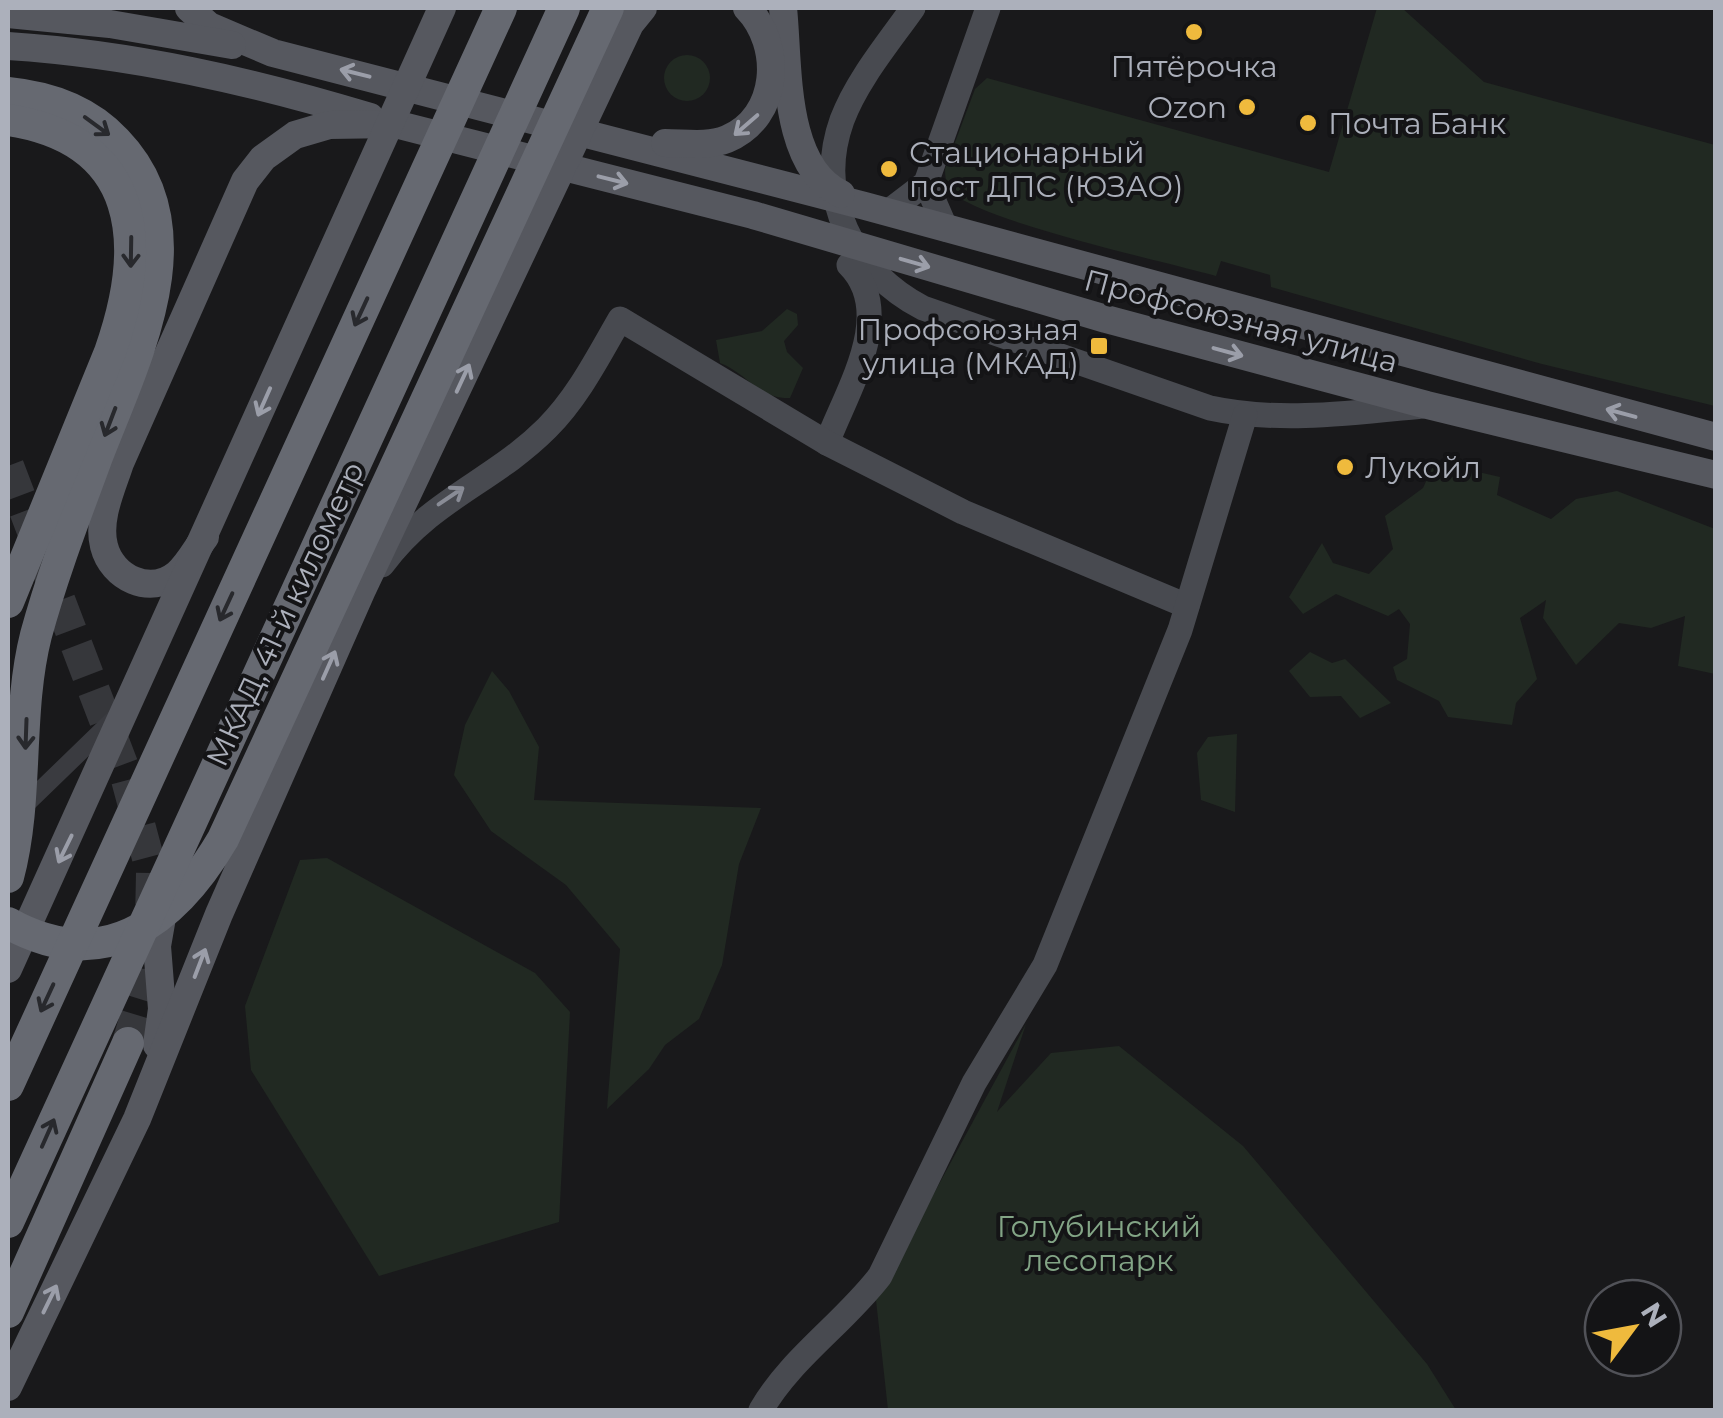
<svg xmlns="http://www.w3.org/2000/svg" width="1723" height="1418" font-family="Montserrat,sans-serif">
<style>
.green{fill:#212922}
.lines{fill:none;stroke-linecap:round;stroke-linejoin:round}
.highway-tunnel{stroke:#36373b;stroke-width:32;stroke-dasharray:32 16;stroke-linecap:butt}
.street{stroke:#3a3b40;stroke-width:18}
.secondary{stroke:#484a50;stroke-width:25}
.primary{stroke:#56585f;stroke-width:28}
.highway{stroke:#666971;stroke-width:32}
.oneway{stroke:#9b9ea9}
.oneway2{stroke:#28292d}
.oneway3{stroke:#898c96}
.poi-dot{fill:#efba3d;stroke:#141416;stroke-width:4}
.labels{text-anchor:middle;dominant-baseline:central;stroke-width:8;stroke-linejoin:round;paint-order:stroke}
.poi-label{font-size:30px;fill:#acb0bb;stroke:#141416;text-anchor:start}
.street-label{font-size:30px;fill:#acb0bb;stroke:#141416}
.park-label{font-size:30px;fill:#83a586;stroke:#141416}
</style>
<rect width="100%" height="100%" fill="#19191b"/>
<g class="green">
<path d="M 1377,8 L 1402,8 L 1484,82 L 1715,145 L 1715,406 L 1542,364 L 1271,287 L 1270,275 L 1221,261 L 1216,276 C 1167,262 978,221 951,191 C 946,184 945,177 945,169 L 975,89 L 987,78 L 1329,172 Z"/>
<circle cx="687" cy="78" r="23"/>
<path d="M 787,309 L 797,314 L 798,325 L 784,341 L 787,352 L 803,368 L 790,398 C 758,399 747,373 720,363 L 716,340 L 762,331 Z"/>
<polygon points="1435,462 1500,477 1497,495 1551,519 1576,499 1617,491 1715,529 1715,674 1678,666 1685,616 1651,628 1619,623 1576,665 1543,618 1546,600 1520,618 1537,679 1516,703 1512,725 1448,717 1439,701 1397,680 1393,667 1407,659 1410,624 1399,609 1388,616 1336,594 1303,614 1289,597 1322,543 1333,563 1369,574 1393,549 1385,516 1423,488"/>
<polygon points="1310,652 1332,663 1345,659 1391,703 1360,718 1341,696 1310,697 1289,671"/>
<polygon points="492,671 509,691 539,747 534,800 761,808 739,864 722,965 699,1019 665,1045 649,1069 607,1109 620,949 566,885 491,831 454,775 465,725"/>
<polygon points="1237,734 1235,812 1201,800 1197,753 1208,737"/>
<polygon points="327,858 535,973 570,1012 559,1222 379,1276 251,1070 245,1006 300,860"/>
<polygon points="1026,1024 997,1112 1051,1053 1119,1046 1243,1146 1427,1364 1456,1410 888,1410 876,1300"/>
</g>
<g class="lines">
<polyline class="highway-tunnel" points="8,466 125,772 152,873 150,971 128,1043"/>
<polyline class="street" points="20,810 116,717"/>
<g class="secondary">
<path d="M 913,8 C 889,42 857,80 842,120 C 814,198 854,272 923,308 L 1210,408 C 1279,423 1352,413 1422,406"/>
<polyline points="926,183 946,229"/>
<polyline points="888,212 926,183 988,8"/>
<path d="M 827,443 C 847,390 897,313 849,265"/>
<path d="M 382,565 C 433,497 492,483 547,428 C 578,397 598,357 620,319 L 827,443 L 963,512 L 1187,606"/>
<path d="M 761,1410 C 791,1358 843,1324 880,1276 L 974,1083 L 1045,965 L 1180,630 L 1245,415"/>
</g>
<g class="primary">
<polyline points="189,8 209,26 273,53 865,206 1716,437"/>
<path d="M 783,8 C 789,64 782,166 841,194"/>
<polyline points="8,14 110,24 232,45"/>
<path d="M 8,46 C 132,54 251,81 370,117"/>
<path d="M 665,143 C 686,143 707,147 727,139 C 780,117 783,45 747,8"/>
<path d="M 205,537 C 196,549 188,565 177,574 C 150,596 112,578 104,546 C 97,519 112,488 120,463 L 245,181 L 263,158 L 295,135 L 329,125 L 395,124 L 753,215 L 1106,319 L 1427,405 L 1716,475"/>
<polyline points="8,969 442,8"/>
<polyline points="157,1045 162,1009 157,946 165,900"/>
<polyline points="8,1387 137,1119 219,914 361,592 630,24 643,8"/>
</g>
<g class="highway">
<path d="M 8,93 C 49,97 87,110 116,141 C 204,232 132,364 95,462 C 74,519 52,576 36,635 C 16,714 29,798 8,877"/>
<path d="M 8,120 C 141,140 148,244 110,352 L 8,602"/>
<path d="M 8,923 C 104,977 175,921 223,839 L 608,8"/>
<polyline points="8,1085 501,8"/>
<polyline points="8,1222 564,8"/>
<polyline points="8,1312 128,1043"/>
</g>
</g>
<defs><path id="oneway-shaft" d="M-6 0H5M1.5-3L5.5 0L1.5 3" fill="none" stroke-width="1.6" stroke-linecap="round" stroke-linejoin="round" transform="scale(2.5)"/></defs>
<g class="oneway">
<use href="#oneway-shaft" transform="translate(355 73) rotate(-166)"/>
<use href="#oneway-shaft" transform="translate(746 125) rotate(139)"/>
<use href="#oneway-shaft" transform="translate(613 180) rotate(14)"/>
<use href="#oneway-shaft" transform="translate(915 263) rotate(16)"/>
<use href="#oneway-shaft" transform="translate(1228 352) rotate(15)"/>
<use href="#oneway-shaft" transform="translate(463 378) rotate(-65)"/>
<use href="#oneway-shaft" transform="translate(264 402) rotate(114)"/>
<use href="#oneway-shaft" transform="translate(1621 413) rotate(-165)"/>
<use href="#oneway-shaft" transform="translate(329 665) rotate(-66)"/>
<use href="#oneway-shaft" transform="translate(65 849) rotate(116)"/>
<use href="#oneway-shaft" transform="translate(200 963) rotate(-69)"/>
<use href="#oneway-shaft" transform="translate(50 1299) rotate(-64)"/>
</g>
<g class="oneway2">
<use href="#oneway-shaft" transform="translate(97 126) rotate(36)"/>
<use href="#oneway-shaft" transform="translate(131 252) rotate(91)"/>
<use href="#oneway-shaft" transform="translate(361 312) rotate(115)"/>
<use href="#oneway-shaft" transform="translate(110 422) rotate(111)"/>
<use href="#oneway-shaft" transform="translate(226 607) rotate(115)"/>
<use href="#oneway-shaft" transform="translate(26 734) rotate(92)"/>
<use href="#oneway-shaft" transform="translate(47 998) rotate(115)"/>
<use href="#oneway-shaft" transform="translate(48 1133) rotate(-66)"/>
</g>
<use class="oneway3" href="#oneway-shaft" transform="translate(451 496) rotate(-34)"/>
<g class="poi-dot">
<circle cx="1194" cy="32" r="10"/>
<circle cx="1247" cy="107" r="10"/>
<circle cx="1308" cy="123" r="10"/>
<circle cx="889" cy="169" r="10"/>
<rect x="1089" y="336" width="20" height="20" rx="5"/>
<circle cx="1345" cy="467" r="10"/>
</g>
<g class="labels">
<g class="poi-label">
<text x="1194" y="66" text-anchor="middle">Пятёрочка</text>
<text x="1227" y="107" text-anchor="end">Ozon</text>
<text x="1328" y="123">Почта Банк</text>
<text x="909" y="152">Стационарный<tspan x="909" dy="34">пост ДПС (ЮЗАО)</tspan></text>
<text x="1079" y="329" text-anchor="end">Профсоюзная<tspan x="1079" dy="34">улица (МКАД)</tspan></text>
<text x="1365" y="467">Лукойл</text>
</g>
<g class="street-label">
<text transform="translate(1241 321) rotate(15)">Профсоюзная улица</text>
<text transform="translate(285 614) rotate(-65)">МКАД, 41-й километр</text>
</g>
<g class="park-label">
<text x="1099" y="1226">Голубинский<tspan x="1099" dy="34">лесопарк</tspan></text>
</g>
</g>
<rect width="1723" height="1418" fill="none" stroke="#acb0bb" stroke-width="20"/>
<g transform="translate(1633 1328) rotate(58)"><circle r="48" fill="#141416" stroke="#515258" stroke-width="2.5"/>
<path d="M0-8L18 38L0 25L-18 38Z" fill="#efba3d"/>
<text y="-15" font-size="28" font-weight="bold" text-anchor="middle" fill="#acb0bb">N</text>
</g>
</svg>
